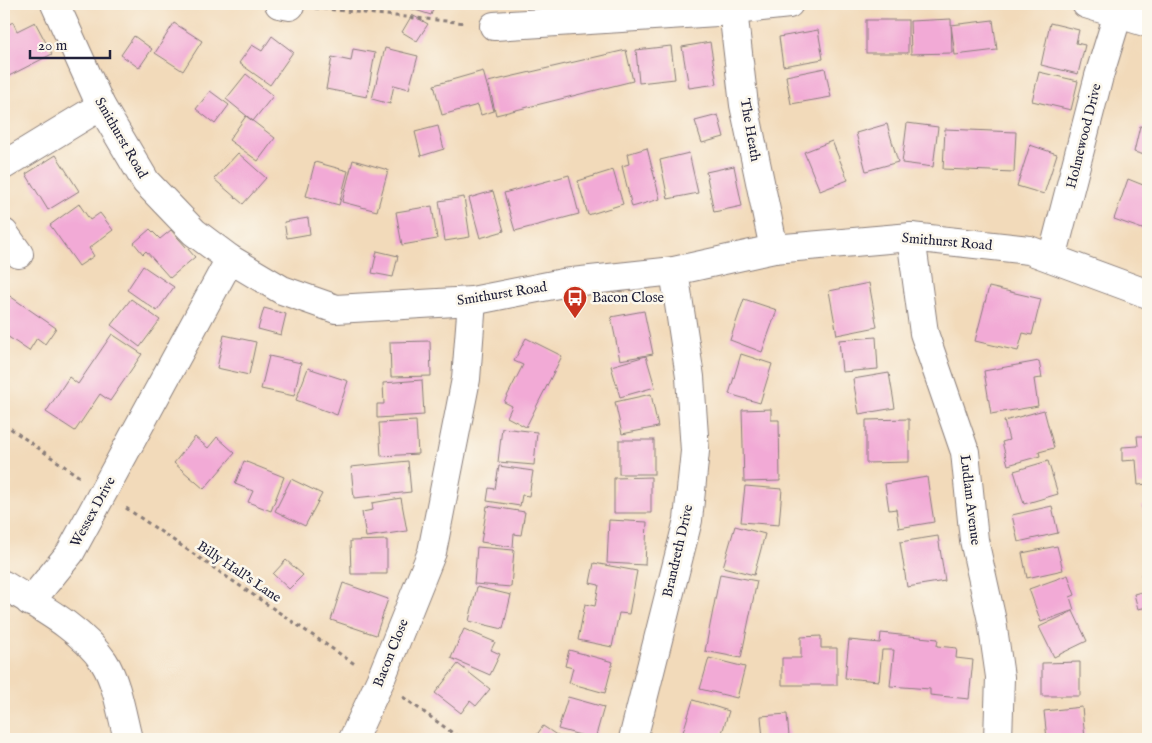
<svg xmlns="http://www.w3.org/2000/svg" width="1152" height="743" font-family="'IM FELL English',serif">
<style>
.building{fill:#f2aad6}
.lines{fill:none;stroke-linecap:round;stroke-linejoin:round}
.minor-casing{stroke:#8a7e7a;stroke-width:30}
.path{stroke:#8a7e7a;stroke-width:3;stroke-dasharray:4 4;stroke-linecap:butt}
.minor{stroke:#fff;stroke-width:28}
.labels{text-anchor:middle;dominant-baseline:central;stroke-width:5;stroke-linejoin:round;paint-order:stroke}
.street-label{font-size:14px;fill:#22223b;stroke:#fbf7ec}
.poi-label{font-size:14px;fill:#22223b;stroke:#fbf7ec;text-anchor:start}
</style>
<rect width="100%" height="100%" fill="#fbf7ec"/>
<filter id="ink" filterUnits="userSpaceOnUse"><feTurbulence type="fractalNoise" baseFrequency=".02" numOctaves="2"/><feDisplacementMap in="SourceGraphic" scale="10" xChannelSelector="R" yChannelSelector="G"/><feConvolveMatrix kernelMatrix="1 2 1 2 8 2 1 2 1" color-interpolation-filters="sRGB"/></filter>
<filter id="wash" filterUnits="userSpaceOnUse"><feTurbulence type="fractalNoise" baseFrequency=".0096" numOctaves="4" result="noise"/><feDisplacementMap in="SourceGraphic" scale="20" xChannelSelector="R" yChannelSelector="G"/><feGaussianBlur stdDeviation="1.12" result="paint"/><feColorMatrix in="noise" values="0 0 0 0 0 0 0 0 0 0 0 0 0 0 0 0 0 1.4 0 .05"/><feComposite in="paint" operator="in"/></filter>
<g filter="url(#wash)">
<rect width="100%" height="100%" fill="#f2daba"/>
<g id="blocks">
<g class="building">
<polygon points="411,4 435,4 431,15 409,8"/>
<polygon points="412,15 428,24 417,41 402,32"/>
<polygon points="951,19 952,53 911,54 910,21"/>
<rect x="866" y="20" width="42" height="33"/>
<polygon points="993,20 997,50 955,55 951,25"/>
<polygon points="13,22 17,31 35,22 52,54 5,78 4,27"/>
<polygon points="174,23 202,41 183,71 155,53"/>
<polygon points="1050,23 1079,30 1076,43 1085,45 1078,74 1041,65"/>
<polygon points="818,30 823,59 783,66 779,37"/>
<polygon points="134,36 152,49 139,68 121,55"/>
<polygon points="272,36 293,52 270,85 239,63 252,45 262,51"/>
<polygon points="710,42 717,84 689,88 682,47"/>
<polygon points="671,46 675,79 639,83 636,50"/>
<polygon points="385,48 418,56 409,89 394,85 390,104 372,99"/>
<polygon points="353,49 375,53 367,97 326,89 332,57 351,61"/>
<polygon points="626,50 633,81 496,115 488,82"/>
<polygon points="825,68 831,97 791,104 786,76"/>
<polygon points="483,71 494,111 481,115 478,105 442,115 434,85"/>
<polygon points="1039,72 1078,81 1071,110 1032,101"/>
<polygon points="246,74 273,96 253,121 226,99"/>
<polygon points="210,91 229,105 215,124 196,109"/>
<polygon points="718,115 724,137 702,143 695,121"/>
<polygon points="246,116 275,138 258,161 229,140"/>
<polygon points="907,123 938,127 933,167 902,163"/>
<polygon points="887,124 898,162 866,171 856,133"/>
<polygon points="438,126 444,149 421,156 415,132"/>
<polygon points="1140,126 1148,128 1148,156 1134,152"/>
<polygon points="945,129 1016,132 1014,172 943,169"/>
<polygon points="832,141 848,180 820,191 804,152"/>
<polygon points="1030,145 1057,154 1044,194 1017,186"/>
<polygon points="647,148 660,199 632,207 622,166 629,164 627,154"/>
<polygon points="238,153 266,178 243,204 214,179"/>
<polygon points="689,153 698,193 668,199 660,160"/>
<polygon points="56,155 79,191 48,210 26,174"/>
<polygon points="353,160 388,170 377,211 342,202"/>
<polygon points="315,162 348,171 339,205 306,196"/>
<polygon points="734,166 742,206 714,212 706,172"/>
<polygon points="613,170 623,204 588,215 578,181"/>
<polygon points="569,175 579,214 515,231 504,193"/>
<polygon points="1128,179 1148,187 1148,206 1145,215 1148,216 1148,231 1114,219"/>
<polygon points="493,191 504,231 480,238 469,198"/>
<polygon points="464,197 470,237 445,241 439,201"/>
<polygon points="79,204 90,220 100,213 113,230 89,248 94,256 79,266 50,225"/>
<polygon points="432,206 437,239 402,245 396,212"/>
<polygon points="308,218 310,234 287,238 284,222"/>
<polygon points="150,229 160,239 171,230 195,257 170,278 146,251 143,254 134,243"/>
<polygon points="377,251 398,256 393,277 372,273"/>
<polygon points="143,266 174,287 157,311 127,290"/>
<polygon points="869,283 877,327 837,335 829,291"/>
<polygon points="989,287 1041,299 1032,335 1023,333 1018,351 975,341"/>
<polygon points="4,292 56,328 45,344 37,338 29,351 4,334"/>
<polygon points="131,299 160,320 140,347 111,325"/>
<polygon points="744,299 777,310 762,352 730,340"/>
<polygon points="264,308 286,314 281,335 258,329"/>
<polygon points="644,311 653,354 620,360 611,317"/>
<polygon points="112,334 142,354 110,401 100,394 75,431 46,412 69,377 78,384"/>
<polygon points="224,335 256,342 249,375 217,368"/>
<polygon points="876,337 878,369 842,372 839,340"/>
<polygon points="526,338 562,356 526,427 507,417 512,406 504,402 523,365 514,361"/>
<polygon points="430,341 431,376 391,377 390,342"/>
<polygon points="741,354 772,364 760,403 729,394"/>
<polygon points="269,356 301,363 294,396 261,389"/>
<polygon points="646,356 655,387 620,397 611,366"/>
<polygon points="1039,361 1042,378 1034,379 1038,406 991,414 984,371"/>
<polygon points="308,368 348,381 337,415 296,400"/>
<polygon points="889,373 895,408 859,414 853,379"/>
<polygon points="422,380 424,415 377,418 377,404 384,404 383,383"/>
<polygon points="651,394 658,427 622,434 615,402"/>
<polygon points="771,409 771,420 779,420 780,481 744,482 742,410"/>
<polygon points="1044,410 1054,448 1039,452 1040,456 1008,465 1002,442 1009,440 1004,421"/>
<polygon points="909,419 909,462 866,463 866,420"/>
<polygon points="416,421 418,454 381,456 379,423"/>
<polygon points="502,428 537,432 534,465 498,462"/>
<polygon points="1137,436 1148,436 1148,484 1138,485 1136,460 1122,461 1122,447 1138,446"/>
<polygon points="195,437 208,448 217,437 235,453 204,489 174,463"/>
<rect x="619" y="440" width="35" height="34"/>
<polygon points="244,461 284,477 271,511 248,502 253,491 235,484"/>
<polygon points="408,461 411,492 354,498 351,467"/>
<polygon points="1048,461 1058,494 1024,504 1014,471"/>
<polygon points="499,466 533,471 529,496 522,495 520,506 487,501 489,488 495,489"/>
<polygon points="651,477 651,513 614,513 614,478"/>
<polygon points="927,477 934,522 899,528 896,509 889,510 885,484"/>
<polygon points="291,479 322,494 305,526 275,511"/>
<polygon points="745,486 782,489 779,525 741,522"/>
<polygon points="401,498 407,531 366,537 362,512 373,510 372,503"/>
<polygon points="1148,505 1148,534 1147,534 1142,506"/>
<polygon points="487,506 525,512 521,535 514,534 513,547 481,542"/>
<polygon points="1052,506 1058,533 1018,542 1012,515"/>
<polygon points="609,520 647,522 645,565 607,563"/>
<polygon points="735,526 765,534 754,575 723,567"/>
<polygon points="938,536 945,581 907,587 900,542"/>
<polygon points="387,540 387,574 351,574 350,541"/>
<polygon points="1057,546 1063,570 1027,578 1022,553"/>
<polygon points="477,547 514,550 511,587 474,584"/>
<polygon points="286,560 303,575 289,589 273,574"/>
<polygon points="594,563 637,571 629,614 619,613 612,647 578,640 585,604 595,606 599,585 590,583"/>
<polygon points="1148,572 1148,607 1138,609 1134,594 1145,591 1141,574"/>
<polygon points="720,574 757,581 741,658 705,651"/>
<polygon points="1068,575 1075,595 1070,597 1074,610 1041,622 1029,589"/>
<polygon points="343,583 388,599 376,635 331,620"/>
<polygon points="477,587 511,595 503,629 469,621"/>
<polygon points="1073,611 1087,641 1054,657 1039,627"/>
<polygon points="464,629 495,642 491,650 500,654 490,675 451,658"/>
<polygon points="881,633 938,639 937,646 957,648 956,658 973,660 969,699 930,695 930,689 890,686 894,650 882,650 879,681 845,678 849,640 880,643"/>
<polygon points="821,636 821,648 837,648 837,685 782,685 782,658 801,658 801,637"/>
<polygon points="569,650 613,662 605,693 569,683 573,668 565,666"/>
<polygon points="709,658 745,667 737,698 700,689"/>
<polygon points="1080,662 1080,696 1042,696 1042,663"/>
<polygon points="458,664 490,689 476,706 470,701 461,713 435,693"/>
<polygon points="568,697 604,707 595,739 558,729"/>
<polygon points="693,700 729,711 720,739 708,739 683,732"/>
<polygon points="1082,707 1085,739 1047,739 1044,711"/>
<polygon points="787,714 789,736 763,739 761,716"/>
<polygon points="543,726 558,736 556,739 534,739"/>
</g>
</g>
</g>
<g filter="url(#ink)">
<use href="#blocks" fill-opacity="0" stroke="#8a7e7a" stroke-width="1"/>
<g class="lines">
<defs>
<g id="minor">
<polyline points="55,4 101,106 146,182 194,232 230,259 282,290 336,309 472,301 563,283 674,271 774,249 911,237 1029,250 1148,294"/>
<polyline points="279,4 290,6"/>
<polyline points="1086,4 1148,23"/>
<polyline points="733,10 744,105 774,249"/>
<polyline points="494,26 717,12 789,4"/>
<polyline points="4,165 101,106"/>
<polyline points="4,233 19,254"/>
<polyline points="911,237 924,333 965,452 974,540 992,621 1000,677 998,739"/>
<polyline points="1052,258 1099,76 1118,14"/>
<path d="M 4,585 C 38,606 81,628 104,662 C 117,682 122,716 128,739"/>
<polyline points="30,602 70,553 230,259"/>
<polyline points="353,739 380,681 432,552 466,379 472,301"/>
<polyline points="633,739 688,520 695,451 690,377 674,271"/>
</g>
</defs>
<use href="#minor" class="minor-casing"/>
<g class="path">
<polyline points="315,8 466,23"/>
<polyline points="4,424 81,478"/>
<polyline points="126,508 356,665"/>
<polyline points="403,697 461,739"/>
</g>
<use href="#minor" class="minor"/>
</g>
</g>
<defs>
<symbol id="bus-pin" viewBox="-11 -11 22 30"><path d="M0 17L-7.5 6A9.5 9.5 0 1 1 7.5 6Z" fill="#c8321e" stroke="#fbf7ec"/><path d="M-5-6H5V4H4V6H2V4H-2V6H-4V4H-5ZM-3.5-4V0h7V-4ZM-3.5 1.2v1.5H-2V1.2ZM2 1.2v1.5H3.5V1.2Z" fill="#fff"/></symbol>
</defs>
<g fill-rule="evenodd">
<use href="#bus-pin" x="561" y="284" width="28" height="38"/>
</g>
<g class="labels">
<g class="street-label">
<text transform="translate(750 130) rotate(80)">The Heath</text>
<text transform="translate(1084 136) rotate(-76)">Holmewood Drive</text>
<text transform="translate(121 138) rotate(60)">Smithurst Road</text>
<text transform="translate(947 242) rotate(5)">Smithurst Road</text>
<text transform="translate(502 294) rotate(-9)">Smithurst Road</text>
<text transform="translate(970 500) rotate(83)">Ludlam Avenue</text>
<text transform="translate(93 512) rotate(-61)">Wessex Drive</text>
<text transform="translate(678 551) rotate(-77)">Brandreth Drive</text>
<text transform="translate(239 572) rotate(34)">Billy Hall's Lane</text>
<text transform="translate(391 653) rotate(-68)">Bacon Close</text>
</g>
<g class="poi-label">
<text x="592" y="298">Bacon Close</text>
</g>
</g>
<rect width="1152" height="743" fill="none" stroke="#fbf7ec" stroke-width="20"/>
<path d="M30 50v8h80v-8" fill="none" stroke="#22223b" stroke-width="2.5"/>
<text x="38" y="50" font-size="15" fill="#22223b" stroke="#fbf7ec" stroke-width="4" paint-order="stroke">20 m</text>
</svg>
